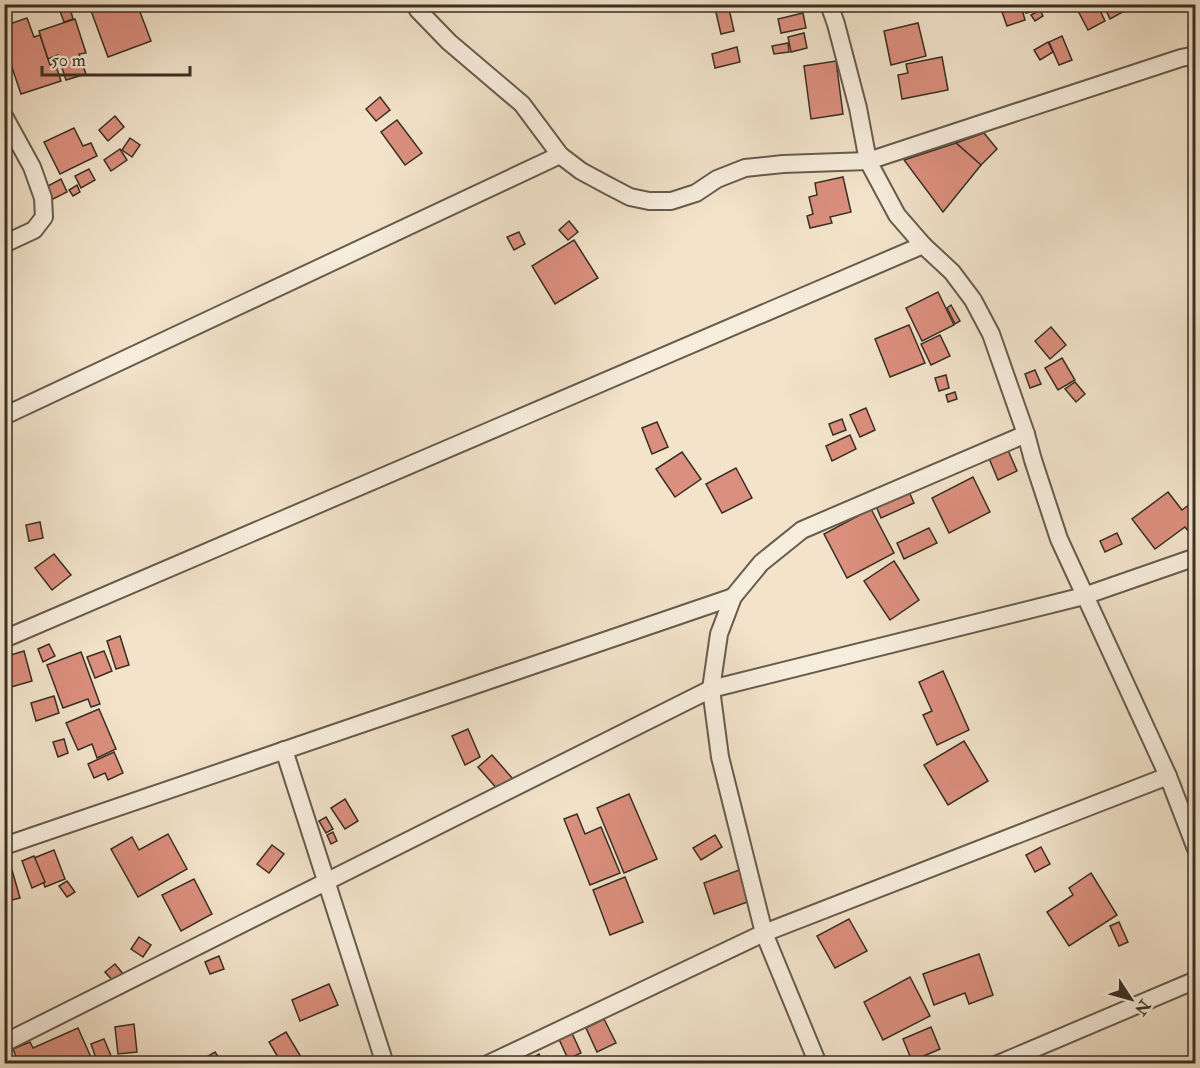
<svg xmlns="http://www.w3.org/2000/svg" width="1200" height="1068" font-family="'IM FELL Double Pica',serif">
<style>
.building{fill:#db8f7e;stroke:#392f25;stroke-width:1.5}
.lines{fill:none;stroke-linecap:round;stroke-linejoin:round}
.street-casing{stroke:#675c4e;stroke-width:20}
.street{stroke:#f7eddd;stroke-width:16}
</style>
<rect width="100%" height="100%" fill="#f2e3ca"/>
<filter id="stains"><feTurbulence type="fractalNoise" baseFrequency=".00333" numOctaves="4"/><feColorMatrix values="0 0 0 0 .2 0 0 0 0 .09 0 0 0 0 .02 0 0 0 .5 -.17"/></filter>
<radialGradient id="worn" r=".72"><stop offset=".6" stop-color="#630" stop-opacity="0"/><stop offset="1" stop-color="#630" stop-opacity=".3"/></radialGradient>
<g class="building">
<polygon points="100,4 137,4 151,41 108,57 90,8"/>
<polygon points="714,4 728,4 734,31 721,34"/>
<polygon points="1025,4 1031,4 1031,12 1026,13"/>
<polygon points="1077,4 1097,4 1105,21 1088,30 1075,5"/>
<polygon points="1103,4 1128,4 1130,8 1110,19"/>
<polygon points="1021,6 1025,20 1007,26 1002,12"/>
<polygon points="70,8 73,19 64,22 60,11"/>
<polygon points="1040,10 1043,16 1035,21 1031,15"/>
<polygon points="803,13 806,28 781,33 778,19"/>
<polygon points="27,18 34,37 40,35 50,65 55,63 61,81 21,94 4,44 4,26"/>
<polygon points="75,19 86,53 79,54 86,74 66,80 58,55 48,59 39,31"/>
<polygon points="918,23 926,56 891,65 884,31"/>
<polygon points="804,33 807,48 791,52 788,37"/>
<polygon points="1062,36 1072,60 1059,65 1049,42"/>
<polygon points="1048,42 1053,52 1040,60 1034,50"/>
<polygon points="788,43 789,52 774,54 772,46"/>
<polygon points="737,47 740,62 715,68 712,54"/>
<polygon points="942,57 948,90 902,99 898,75 908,73 906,64"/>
<polygon points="836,61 843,114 811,119 804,66"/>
<polygon points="380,97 390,110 376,121 366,109"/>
<polygon points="115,116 124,127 108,141 99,130"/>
<polygon points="397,120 422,153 405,165 381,132"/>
<polygon points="74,128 83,146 91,143 97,156 60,174 44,142"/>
<polygon points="984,133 997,149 981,165 956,143"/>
<polygon points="130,138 140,145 132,157 122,150"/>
<polygon points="956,143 981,165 943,212 904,160"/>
<polygon points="120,149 127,160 111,171 104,160"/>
<polygon points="89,169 95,180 81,188 75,176"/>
<polygon points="843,177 851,212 830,217 832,223 810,228 807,216 813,214 809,197 817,195 815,183"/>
<polygon points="61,179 67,192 53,199 46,187"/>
<polygon points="77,185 80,192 73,196 69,190"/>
<polygon points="569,221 578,232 568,240 559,230"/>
<polygon points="519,232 525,244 514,250 507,237"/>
<polygon points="574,240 598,278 555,304 532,266"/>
<polygon points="938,292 954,325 922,341 906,308"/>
<polygon points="951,305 960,321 955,324 947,308"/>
<polygon points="909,325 925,363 890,377 875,339"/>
<polygon points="1051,327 1066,345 1050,359 1035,341"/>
<polygon points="940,335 950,356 931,365 921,344"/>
<polygon points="1062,358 1075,380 1058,390 1045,368"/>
<polygon points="1035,370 1041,384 1030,388 1025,374"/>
<polygon points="946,375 949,388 939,391 935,378"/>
<polygon points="1075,382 1085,394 1076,402 1065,389"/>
<polygon points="955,392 957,399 948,402 946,395"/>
<polygon points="866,408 875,430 860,437 850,415"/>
<polygon points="842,419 846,430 833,435 829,424"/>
<polygon points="657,422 668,447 652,454 642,428"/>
<polygon points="850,435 856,449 832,461 826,446"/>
<polygon points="1007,448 1017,471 998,480 988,456"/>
<polygon points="682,452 701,479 675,497 656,469"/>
<polygon points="736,468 752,498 722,513 706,484"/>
<polygon points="973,477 990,512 949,533 932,498"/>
<polygon points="904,480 914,503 881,518 871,494"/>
<polygon points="1168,492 1182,510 1190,504 1196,512 1196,533 1192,536 1185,527 1155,549 1132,519"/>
<polygon points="871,509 894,553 847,578 824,534"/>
<polygon points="40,522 43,538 29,541 26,525"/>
<polygon points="929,528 937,543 904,559 897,543"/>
<polygon points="1117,533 1122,544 1105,552 1100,541"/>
<polygon points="54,554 71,575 52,590 35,568"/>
<polygon points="894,561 919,600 890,620 864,581"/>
<polygon points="120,636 129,665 116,669 107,641"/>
<polygon points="49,644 55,656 43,662 38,649"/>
<polygon points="24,651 32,681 11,687 4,665 4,657"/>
<polygon points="104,651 112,671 95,678 87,657"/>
<polygon points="81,652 100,704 91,707 88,699 63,708 47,665"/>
<polygon points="943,671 969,730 937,745 923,715 932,711 919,682"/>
<polygon points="54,696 59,713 36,721 31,703"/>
<polygon points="99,709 116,749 97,758 92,744 78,750 66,723"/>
<polygon points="468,729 480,757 465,765 452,736"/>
<polygon points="64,739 68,753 58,757 53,742"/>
<polygon points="964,741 988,781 948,805 924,765"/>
<polygon points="114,752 123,773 108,780 105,773 94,778 88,764"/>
<polygon points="492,755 513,779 499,791 478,767"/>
<polygon points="629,794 657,859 624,873 597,808"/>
<polygon points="345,799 358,821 345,829 331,808"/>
<polygon points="577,814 585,834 601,827 620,873 590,885 564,819"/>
<polygon points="326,817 333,829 326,833 319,821"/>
<polygon points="333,832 337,841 331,844 327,835"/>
<polygon points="168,834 187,869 138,897 111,849 132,837 139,850"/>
<polygon points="715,835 722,847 701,860 693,848"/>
<polygon points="272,845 284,854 269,873 257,864"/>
<polygon points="1041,847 1050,864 1035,872 1026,855"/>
<polygon points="54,850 65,879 45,887 34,858"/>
<polygon points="34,856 45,882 32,888 22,861"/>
<polygon points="742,869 753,900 714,914 704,883"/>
<polygon points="12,870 20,898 4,902 4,872"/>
<polygon points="1091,873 1117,915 1069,946 1047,912 1073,895 1069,888"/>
<polygon points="625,877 643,922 610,935 593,890"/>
<polygon points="194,879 212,914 181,931 162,895"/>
<polygon points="67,881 75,892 67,897 59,886"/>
<polygon points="849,919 867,951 835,968 817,936"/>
<polygon points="1119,922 1128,942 1119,946 1110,926"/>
<polygon points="139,937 151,945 143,957 131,949"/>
<polygon points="979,954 993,995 969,1004 965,993 934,1005 923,974"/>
<polygon points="219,956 224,969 210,974 205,962"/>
<polygon points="115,964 124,975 115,983 105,972"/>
<polygon points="910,977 930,1016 883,1040 864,1002"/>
<polygon points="329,984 338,1005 300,1021 292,1000"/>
<polygon points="604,1019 616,1043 597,1052 586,1028"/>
<polygon points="134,1024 137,1052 118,1054 115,1027"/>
<polygon points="931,1027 940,1049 912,1061 903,1039"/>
<polygon points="78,1028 94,1064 19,1064 13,1049 30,1042 33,1048"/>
<polygon points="571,1031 581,1053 568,1059 558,1037"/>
<polygon points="286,1032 301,1057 290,1064 282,1064 269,1042"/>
<polygon points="104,1039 114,1063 113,1064 98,1064 91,1044"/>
<polygon points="215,1052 222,1063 199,1064 198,1062"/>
<polygon points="539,1054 544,1064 522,1064"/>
<polygon points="581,1057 584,1064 571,1064 570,1062"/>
<polygon points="1088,1057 1090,1064 1074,1064 1073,1062"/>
</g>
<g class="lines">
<defs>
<g id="street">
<polyline points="415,4 418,10 449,42 522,104 560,155 581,171 607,185 630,197 649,201 671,201 696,193 717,179 745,168 783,164 868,161 1181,58 1196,55"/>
<polyline points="829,4 836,24 858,108 868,161 897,215 923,245 952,272 973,300 991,334 1026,434 1033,460 1059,539 1168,776 1196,849"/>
<polyline points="4,116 32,167 43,198 44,217 34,230 4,244"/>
<polyline points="4,416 560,155"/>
<polyline points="4,639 923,245"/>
<polyline points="284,750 385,1064"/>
<polyline points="4,846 733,597"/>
<polyline points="4,1043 711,689 1084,596 1196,557"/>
<polyline points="488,1064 764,933 1168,776"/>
<polyline points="818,1064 764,933 720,757 711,689 719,634 733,597 761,563 802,530 1026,434"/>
<polyline points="998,1064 1196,980"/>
</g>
</defs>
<use href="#street" class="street-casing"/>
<use href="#street" class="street"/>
</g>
<rect width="1200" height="1068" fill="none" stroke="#f2e3ca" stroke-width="24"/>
<rect x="6" y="6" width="1188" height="1056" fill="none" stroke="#392f25" stroke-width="3"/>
<rect x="12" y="12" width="1176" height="1044" fill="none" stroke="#392f25" stroke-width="1.5"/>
<g transform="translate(1131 999) rotate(126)" stroke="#f7eddd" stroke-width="4.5" paint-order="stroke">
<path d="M0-4.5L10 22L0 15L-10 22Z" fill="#392f25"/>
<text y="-9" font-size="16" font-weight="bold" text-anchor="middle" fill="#392f25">N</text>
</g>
<path d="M42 66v9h148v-9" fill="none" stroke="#392f25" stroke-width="3"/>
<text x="51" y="66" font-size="18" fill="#392f25" stroke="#f7eddd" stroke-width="4.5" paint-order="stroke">50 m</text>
<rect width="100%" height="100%" filter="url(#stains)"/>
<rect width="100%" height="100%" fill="url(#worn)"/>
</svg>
